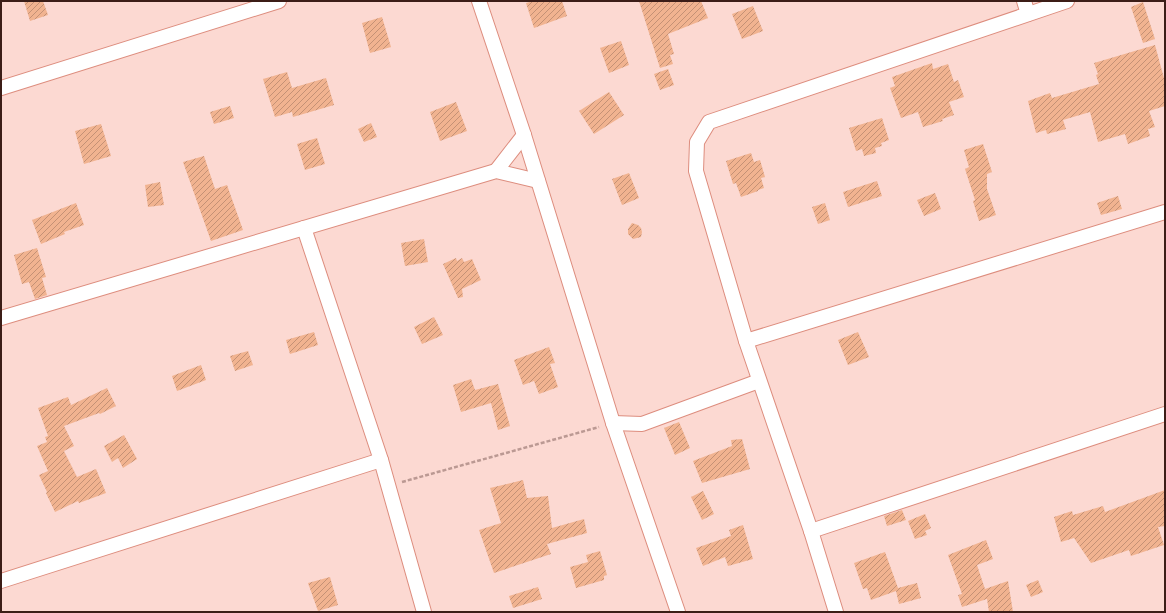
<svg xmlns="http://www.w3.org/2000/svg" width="1166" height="613" font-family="'Asap Condensed',sans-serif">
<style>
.building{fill:url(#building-hatch)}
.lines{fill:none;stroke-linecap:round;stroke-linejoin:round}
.minor-casing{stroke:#dd8d7e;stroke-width:16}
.path{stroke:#bb9993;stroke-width:2.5;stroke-dasharray:4 2;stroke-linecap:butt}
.minor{stroke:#fff;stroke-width:14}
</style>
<defs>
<pattern id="building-hatch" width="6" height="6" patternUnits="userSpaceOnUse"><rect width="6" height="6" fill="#f1b390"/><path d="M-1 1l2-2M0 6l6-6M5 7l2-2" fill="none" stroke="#c49175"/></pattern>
</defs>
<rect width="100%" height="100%" fill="#fcd9d2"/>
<g class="building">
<polygon points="24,1 43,1 48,15 30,21"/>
<polygon points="533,1 562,1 567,16 534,28 526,3"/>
<polygon points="639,1 701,1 708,18 668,34 674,54 670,55 673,64 660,68"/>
<polygon points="1143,2 1155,39 1143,43 1131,7"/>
<polygon points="753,6 763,31 742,39 732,14"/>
<polygon points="382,17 391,47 370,53 362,23"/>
<polygon points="621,41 629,65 609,73 600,48"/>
<polygon points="1155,45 1165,82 1165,106 1149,111 1155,127 1148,129 1150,136 1128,144 1125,134 1098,142 1090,112 1063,120 1066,129 1047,134 1046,130 1036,133 1028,101 1050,93 1052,98 1099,84 1096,75 1098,74 1094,63"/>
<polygon points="932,63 933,69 948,64 954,82 958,80 964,97 949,102 954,115 942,119 943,121 923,127 918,112 901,118 890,88 895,86 892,77"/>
<polygon points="668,69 674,85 660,90 654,74"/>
<polygon points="287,72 292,88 326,78 334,105 293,117 292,112 275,117 263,79"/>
<polygon points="609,92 624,115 594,134 579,111"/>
<polygon points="456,102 467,131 440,141 430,112"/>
<polygon points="230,106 234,118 214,124 210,112"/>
<polygon points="882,118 889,140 881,143 882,146 875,148 876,153 864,156 862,149 856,151 849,128"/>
<polygon points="371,123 377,137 364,142 358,129"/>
<polygon points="101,124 111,156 84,164 75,131"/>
<polygon points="317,138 325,164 305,170 297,144"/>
<polygon points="983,144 992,172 987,174 987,189 996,215 979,221 973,201 975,200 965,169 969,167 964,150"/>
<polygon points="751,153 754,162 760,160 765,177 761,178 764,188 758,190 758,191 741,197 736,183 733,184 726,161"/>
<polygon points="204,156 215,189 227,185 243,230 211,241 183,162"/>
<polygon points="629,173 639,198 622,205 612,179"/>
<polygon points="877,181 882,196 848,207 843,192"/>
<polygon points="160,182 164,205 148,207 145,185"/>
<polygon points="935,193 941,209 924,216 917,200"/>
<polygon points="1118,196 1122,209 1101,215 1097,203"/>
<polygon points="76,203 84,225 64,232 65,234 41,244 32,220"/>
<polygon points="825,203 830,220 818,224 812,207"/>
<polygon points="632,223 638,225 641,228 642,232 641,237 633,239 628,234 628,229"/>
<polygon points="424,239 428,262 405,266 401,243"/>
<polygon points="37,248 46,277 42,278 47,295 35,299 29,282 22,284 14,255"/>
<polygon points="456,258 457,261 462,258 464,262 472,259 481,280 462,289 463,297 458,298 443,264"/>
<polygon points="434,317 443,335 422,344 414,327"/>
<polygon points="314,332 318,345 290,354 286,340"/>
<polygon points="858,332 869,357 848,365 838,340"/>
<polygon points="549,347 555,363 550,364 558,387 539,394 534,381 523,385 514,360"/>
<polygon points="248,351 253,365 235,371 230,356"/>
<polygon points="201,365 206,380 177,391 172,376"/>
<polygon points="471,379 475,390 498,384 510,426 498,430 491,403 461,412 453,385"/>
<polygon points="107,388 116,406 100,414 99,413 64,426 74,446 64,451 77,477 96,469 106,493 79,503 78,501 55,512 46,493 47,492 39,475 48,471 37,446 47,442 45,437 48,436 38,408 68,397 71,405"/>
<polygon points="679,422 690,448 675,455 664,428"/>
<polygon points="124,435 137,459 123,468 118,458 112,462 104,446"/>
<polygon points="742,439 750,469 702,483 693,461 732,446 731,440"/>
<polygon points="523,480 527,498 548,496 552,528 584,519 587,533 547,544 551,554 494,573 479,530 501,523 490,488"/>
<polygon points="1165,490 1165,526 1158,527 1164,545 1131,556 1129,550 1091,563 1074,538 1061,542 1054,517 1072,511 1073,515 1103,506 1105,512"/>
<polygon points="703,491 714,514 702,520 691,497"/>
<polygon points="902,510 906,520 887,526 884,516"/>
<polygon points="925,514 931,528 925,531 927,535 915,539 908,521"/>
<polygon points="743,525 753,559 728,566 725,557 703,566 696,548 731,536 729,530"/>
<polygon points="986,540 993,559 977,565 986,592 985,589 1008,581 1013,612 989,612 987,599 962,607 958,595 962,594 948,555"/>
<polygon points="600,551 607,575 604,576 604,580 576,588 570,567 588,562 586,555"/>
<polygon points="885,552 898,588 917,583 921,598 899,604 896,591 871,600 867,588 863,589 854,563"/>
<polygon points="330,577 338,605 318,611 308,583"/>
<polygon points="1038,580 1043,592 1031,597 1026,585"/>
<polygon points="538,587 542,599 513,608 509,596"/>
</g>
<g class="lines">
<defs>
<g id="minor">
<polyline points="479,1 524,135 613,423 678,612"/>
<polyline points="1024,1 1028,14"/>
<polyline points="1,88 279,1"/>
<polyline points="496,171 524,135"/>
<polyline points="304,228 381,460 424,612"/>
<polyline points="1,318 496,171 538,181"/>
<polyline points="746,341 1165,212"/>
<polyline points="613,423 642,424 759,381"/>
<polyline points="811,531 1165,414"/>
<polyline points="1,581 381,460"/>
<polyline points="836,612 811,531 746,341 696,171 697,142 709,122 1067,1"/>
</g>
</defs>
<use href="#minor" class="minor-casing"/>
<polyline class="path" points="402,482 599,427"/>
<use href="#minor" class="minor"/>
</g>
<rect width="1166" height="613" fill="none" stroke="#3c1d17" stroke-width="4"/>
</svg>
